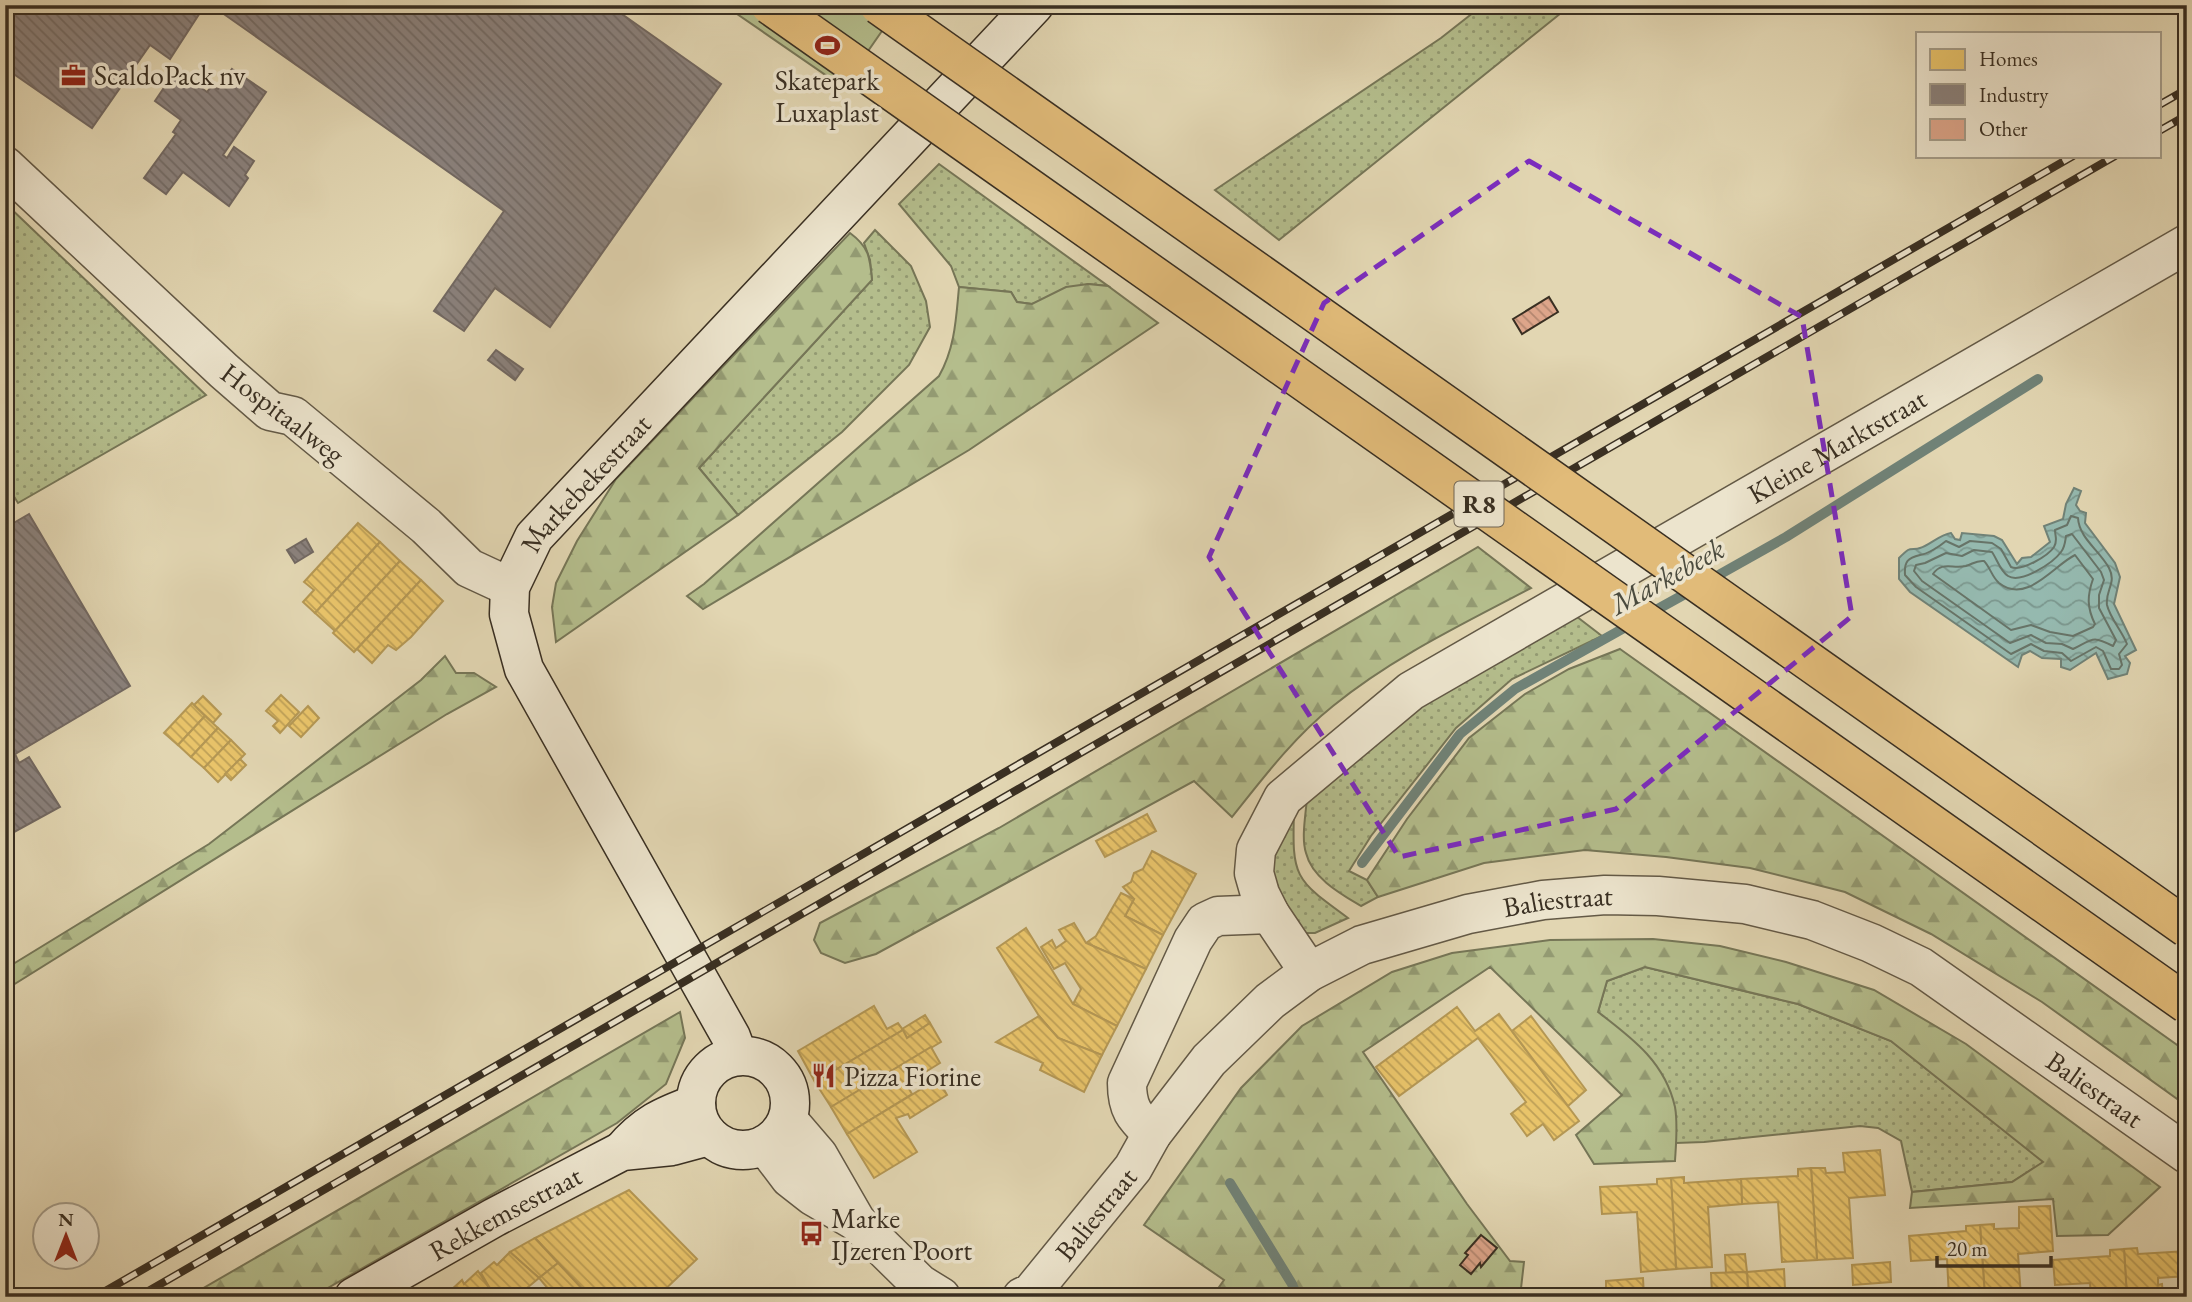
<svg xmlns="http://www.w3.org/2000/svg" width="2192" height="1302" font-family="'EB Garamond',serif">
<style>
.grass{fill:url(#grass-dots);stroke:#767657;stroke-width:2}
.forest{fill:url(#forest-firs);stroke:#767657;stroke-width:2}
.pitch{fill:#b4bd8c;stroke:#767657;stroke-width:2}
.water{fill:url(#water-waves);stroke:#708277;stroke-width:2}
.homes{fill:url(#homes-back-hatch);stroke:#b49754;stroke-width:2}
.industry{fill:url(#industry-back-hatch);stroke:#726861;stroke-width:2}
.lines{fill:none;stroke-linecap:round;stroke-linejoin:round}
.shore{stroke:#677468;stroke-width:2}
.stream{stroke:#708277;stroke-width:10}
.building{fill:url(#building-back-hatch);stroke:#392f22;stroke-width:2}
.street-casing{stroke:#635946;stroke-width:41}
.secondary-casing{stroke:#392f22;stroke-width:41}
.street{stroke:#ece4cd;stroke-width:38}
.secondary{stroke:#ece4cd;stroke-width:38}
.rail-casing{stroke:#392f22;stroke-width:8}
.rail{stroke:#ece4cd;stroke-width:5;stroke-dasharray:16;stroke-linecap:butt}
.highway-bridge-casing{stroke:#392f22;stroke-width:41;stroke-linecap:butt}
.highway-bridge{stroke:#e1bb79;stroke-width:38}
.marked{fill:none;stroke:#7b2cbf;stroke-width:5;stroke-dasharray:14 9;stroke-linejoin:round}
.labels{text-anchor:middle;dominant-baseline:central;stroke-width:7;stroke-linejoin:round;paint-order:stroke}
.shield{fill:#ece4cd;stroke:#6f6555;stroke-width:2}
.shield-label{font-size:26px;font-weight:bold;fill:#392f22}
.poi-label{font-size:28px;fill:#392f22;stroke:#ece4cd;text-anchor:start}
.street-label{font-size:28px;fill:#392f22;stroke:#ece4cd}
.water-label{font-size:30px;font-style:italic;fill:#4b4b3e;stroke:#ece4cd}
</style>
<defs>
<pattern id="grass-dots" width="8" height="8" patternUnits="userSpaceOnUse" patternTransform="scale(1.75)"><rect width="8" height="8" fill="#b4bd8c"/><path d="M2 2h.1M6 6h.1" fill="none" stroke="#939a72" stroke-width="1.8" stroke-linecap="round"/></pattern>
<pattern id="forest-firs" width="22" height="20" patternUnits="userSpaceOnUse" patternTransform="scale(1.75)"><rect width="22" height="20" fill="#b4bd8c"/><path d="M5 1l3.5 6h-7zM16 11l3.5 6h-7z" fill="#939a72"/></pattern>
<pattern id="water-waves" width="16" height="10" patternUnits="userSpaceOnUse" patternTransform="scale(1.75)"><rect width="16" height="10" fill="#95b9af"/><path d="M0 5q4-4 8 0t8 0" fill="none" stroke="#7b978e"/></pattern>
<pattern id="homes-back-hatch" width="6" height="6" patternUnits="userSpaceOnUse" patternTransform="scale(1.75)"><rect width="6" height="6" fill="#e9c46a"/><path d="M-1 5l2 2M0 0l6 6M5-1l2 2" fill="none" stroke="#bea057"/></pattern>
<pattern id="industry-back-hatch" width="6" height="6" patternUnits="userSpaceOnUse" patternTransform="scale(1.75)"><rect width="6" height="6" fill="#8a817c"/><path d="M-1 5l2 2M0 0l6 6M5-1l2 2" fill="none" stroke="#726a65"/></pattern>
<pattern id="building-back-hatch" width="6" height="6" patternUnits="userSpaceOnUse" patternTransform="scale(1.75)"><rect width="6" height="6" fill="#dda58a"/><path d="M-1 5l2 2M0 0l6 6M5-1l2 2" fill="none" stroke="#b48770"/></pattern>
</defs>
<rect width="100%" height="100%" fill="#e2d6b2"/>
<filter id="stains"><feTurbulence type="fractalNoise" baseFrequency=".00286" numOctaves="4"/><feColorMatrix values="0 0 0 0 .2 0 0 0 0 .09 0 0 0 0 .02 0 0 0 .5 -.17"/></filter>
<radialGradient id="worn" r=".72"><stop offset=".6" stop-color="#630" stop-opacity="0"/><stop offset="1" stop-color="#630" stop-opacity=".3"/></radialGradient>
<g class="grass">
<polygon points="1483,5 1571,5 1279,240 1215,190 1441,38"/>
<polygon points="939,164 1108,286 1088,284 1032,304 1017,302 1011,292 959,287 951,266 899,204"/>
<polygon points="5,203 206,395 18,503 5,482"/>
<polygon points="875,230 911,266 926,301 930,327 909,365 842,432 738,515 699,468 872,280 870,260 864,243"/>
<path d="M 1572,613 L 1602,636 L 1512,679 L 1456,728 L 1371,836 L 1349,871 L 1367,880 L 1378,897 L 1361,906 C 1341,894 1312,878 1306,853 C 1301,837 1306,814 1307,797 L 1383,725 Z"/>
<path d="M 1294,811 C 1292,877 1294,879 1348,918 L 1315,933 L 1304,933 L 1278,893 L 1270,868 L 1272,838 Z"/>
<polygon points="1645,967 1798,1004 1891,1041 2044,1162 2012,1182 1912,1192 1901,1141 1878,1128 1860,1126 1704,1142 1676,1143 1675,1108 1598,1012 1607,981"/>
</g>
<g class="forest">
<path d="M 850,233 C 869,247 870,257 872,280 L 699,468 L 738,515 L 556,642 L 552,607 L 556,583 L 577,541 L 616,479 Z"/>
<path d="M 1088,284 L 1108,286 L 1158,323 L 969,450 L 703,609 L 687,596 L 704,584 L 939,376 C 955,348 956,319 959,287 L 1011,292 L 1017,302 L 1032,304 L 1066,287 Z"/>
<path d="M 1478,547 L 1531,588 C 1463,624 1393,657 1333,706 C 1294,737 1263,778 1232,817 L 1194,781 L 876,954 L 845,963 L 821,953 L 814,940 L 820,923 L 999,828 Z"/>
<polygon points="1620,649 2187,1052 2187,1106 2042,1002 1931,934 1845,892 1750,868 1666,857 1585,850 1484,863 1378,897 1367,880 1407,819 1469,738 1525,694 1569,669"/>
<polygon points="445,656 456,673 474,673 496,687 447,714 5,990 5,969 209,844 421,680"/>
<path d="M 1653,939 L 1720,946 L 1786,962 L 1874,990 L 1966,1044 L 2160,1187 L 2108,1235 L 2057,1236 L 2053,1199 L 1910,1208 L 1912,1192 L 2012,1182 L 2043,1162 L 1891,1041 L 1798,1004 L 1645,967 L 1607,981 L 1598,1012 C 1632,1038 1665,1062 1675,1107 C 1678,1124 1676,1144 1675,1161 L 1594,1164 L 1576,1135 L 1622,1095 L 1490,967 L 1363,1052 L 1467,1204 L 1510,1261 L 1524,1262 L 1520,1297 L 1212,1297 L 1224,1280 L 1144,1225 L 1241,1088 L 1302,1026 L 1392,972 L 1452,953 L 1550,940 Z"/>
<polygon points="680,1012 685,1038 666,1084 617,1123 312,1297 188,1297"/>
</g>
<polygon class="pitch" points="724,5 900,5 843,87"/>
<path class="water" d="M 2074,488 L 2081,491 L 2076,505 L 2080,511 L 2086,513 L 2085,523 L 2115,563 L 2120,577 L 2114,604 L 2136,650 L 2125,656 L 2130,663 L 2127,674 L 2108,679 L 2096,653 L 2070,670 L 2061,667 L 2061,659 L 2042,658 L 2030,651 L 2022,655 L 2018,667 L 1910,592 L 1899,579 L 1899,558 C 1901,556 1905,552 1908,550 C 1911,548 1916,550 1920,548 C 1930,545 1939,535 1951,533 L 1955,539 L 1960,540 L 1962,533 L 1994,536 L 2002,540 L 2017,564 L 2022,558 L 2031,557 L 2050,542 L 2044,526 L 2063,519 L 2066,504 Z"/>
<g class="homes">
<polygon points="358,523 380,542 315,613 303,602 314,590 304,582"/>
<polygon points="380,542 400,561 335,631 315,613"/>
<polygon points="400,561 421,580 354,652 333,633"/>
<polygon points="421,580 443,601 411,637 396,650 388,645 372,663 357,649"/>
<polygon points="281,695 299,712 280,733 273,726 278,721 266,711"/>
<polygon points="203,696 221,714 213,723 194,705"/>
<polygon points="192,703 205,716 178,745 164,733"/>
<polygon points="308,706 319,718 301,737 289,726"/>
<polygon points="205,716 218,728 191,757 178,745"/>
<polygon points="218,728 231,740 204,768 191,757"/>
<polygon points="231,740 245,754 218,782 204,768"/>
<polygon points="240,759 246,765 231,780 225,774"/>
<polygon points="1147,814 1156,831 1105,857 1096,841"/>
<polygon points="1152,851 1196,874 1163,935 1125,916 1134,899 1123,887 1131,882 1134,873 1143,869"/>
<polygon points="1121,893 1134,899 1125,916 1163,935 1146,969 1086,943 1096,936"/>
<polygon points="1074,923 1086,943 1146,969 1117,1026 1073,1004 1081,989 1065,963 1054,969 1041,947 1052,940 1056,948 1066,941 1059,930"/>
<polygon points="1026,928 1073,1004 1117,1026 1102,1055 1058,1038 1039,1016 997,948"/>
<polygon points="874,1006 887,1029 898,1023 903,1030 815,1082 798,1051"/>
<polygon points="1457,1007 1475,1031 1499,1014 1579,1121 1554,1140 1543,1124 1527,1136 1511,1114 1526,1102 1478,1038 1399,1096 1376,1067"/>
<polygon points="925,1015 930,1023 907,1038 902,1029"/>
<polygon points="1039,1016 1058,1038 1102,1055 1084,1092 1040,1070 1043,1063 996,1042"/>
<polygon points="1531,1016 1586,1090 1568,1106 1512,1031"/>
<polygon points="930,1023 941,1042 831,1107 815,1082 903,1030 907,1038"/>
<polygon points="931,1047 940,1063 906,1084 912,1094 847,1134 831,1107"/>
<polygon points="938,1079 947,1095 910,1118 908,1114 896,1118 917,1152 874,1178 847,1134"/>
<polygon points="1880,1150 1885,1195 1849,1198 1853,1258 1817,1260 1811,1168 1825,1168 1826,1173 1845,1172 1843,1153"/>
<polygon points="1811,1168 1817,1260 1782,1262 1778,1202 1742,1204 1741,1179 1798,1176 1798,1169"/>
<polygon points="1684,1177 1684,1183 1741,1179 1742,1204 1708,1207 1712,1267 1676,1269 1671,1178"/>
<polygon points="1671,1178 1676,1269 1641,1272 1637,1212 1602,1214 1600,1187 1657,1184 1657,1179"/>
<polygon points="629,1190 697,1259 657,1297 590,1297 535,1238"/>
<polygon points="2050,1206 2053,1251 2018,1254 2021,1297 1985,1297 1980,1225 1994,1224 1994,1229 2019,1228 2019,1207"/>
<polygon points="1980,1225 1985,1297 1949,1297 1947,1259 1911,1261 1909,1236 1966,1231 1966,1226"/>
<polygon points="535,1238 558,1263 539,1278 510,1252"/>
<polygon points="2137,1248 2138,1254 2187,1251 2187,1276 2158,1278 2158,1285 2162,1284 2163,1297 2127,1297 2124,1249"/>
<polygon points="2124,1249 2127,1297 2091,1297 2090,1283 2055,1285 2053,1260 2110,1256 2110,1250"/>
<polygon points="510,1252 539,1278 521,1293 525,1297 495,1297 481,1273 494,1262 497,1265"/>
<polygon points="1745,1254 1747,1272 1726,1273 1725,1255"/>
<polygon points="1890,1262 1891,1282 1853,1285 1852,1265"/>
<polygon points="558,1263 586,1293 582,1297 555,1297 539,1278"/>
<polygon points="1784,1269 1785,1289 1748,1292 1747,1272"/>
<polygon points="478,1271 495,1297 450,1297 444,1290 449,1292 462,1280 464,1284"/>
<polygon points="1747,1272 1748,1292 1712,1294 1711,1273"/>
<polygon points="1643,1278 1644,1297 1606,1297 1606,1281"/>
</g>
<g class="industry">
<polygon points="5,5 205,5 170,59 150,45 92,128 5,68"/>
<polygon points="211,5 609,5 721,84 550,327 495,288 464,331 434,311 504,211"/>
<polygon points="232,69 266,92 223,155 227,158 234,147 254,161 245,175 248,178 229,206 183,172 166,194 144,178 176,134 173,132 181,120 155,101 176,70 207,92 212,86 218,89"/>
<polygon points="496,350 523,369 515,380 488,360"/>
<polygon points="29,514 130,686 5,760 5,528"/>
<polygon points="306,539 313,552 295,563 287,550"/>
<polygon points="15,754 19,763 29,757 60,807 5,837 5,760"/>
</g>
<g class="lines">
<g class="shore">
<path d="M 2071,516 L 2078,518 C 2079,538 2100,551 2109,568 C 2117,583 2105,590 2107,605 C 2110,618 2122,631 2127,644 L 2119,654 L 2122,665 L 2119,669 L 2111,669 L 2103,651 L 2096,647 L 2071,661 L 2062,653 L 2044,651 L 2031,644 L 2011,654 L 1916,587 L 1905,575 C 1904,561 1908,558 1920,555 C 1928,554 1940,546 1946,541 L 1959,547 L 1970,541 L 1992,543 L 2001,549 L 2011,567 C 2021,572 2048,556 2054,547 C 2058,541 2055,536 2055,530 L 2067,525 Z"/>
<path d="M 2072,534 L 2101,572 L 2104,580 L 2099,595 L 2099,608 L 2116,640 L 2113,646 C 2092,635 2093,639 2073,649 L 2062,644 L 2046,643 L 2031,635 L 2010,643 L 1922,581 L 1914,571 L 1916,565 L 1925,563 L 1946,553 L 1962,556 L 1974,550 L 1992,552 C 1997,559 2000,571 2008,576 C 2021,584 2053,563 2061,552 C 2065,547 2065,542 2066,536 Z"/>
<path d="M 2075,555 L 2093,579 C 2087,596 2087,608 2095,624 L 2093,627 L 2073,636 L 2050,632 L 2031,625 L 2011,630 L 1933,574 C 1942,561 1952,569 1966,566 C 1973,564 1976,560 1984,561 C 1990,567 1992,577 1999,583 C 2027,605 2054,565 2075,555 Z"/>
</g>
<g class="stream">
<polyline points="1708,581 1786,537 2038,379"/>
<polyline points="1647,615 1694,589"/>
<polyline points="1362,863 1460,734 1515,689 1633,623"/>
<polyline points="1230,1183 1292,1284 1297,1297"/>
</g>
</g>
<g class="building">
<polygon points="1549,297 1558,312 1522,334 1513,319"/>
<polygon points="1481,1235 1497,1248 1481,1267 1480,1263 1471,1274 1460,1265 1468,1255 1465,1253"/>
</g>
<g class="lines">
<defs>
<g id="street">
<polyline points="5,166 224,371 270,411 293,416 426,526 469,568 510,587"/>
<path id="s1" d="M 1309,972 L 1270,914 L 1260,894 L 1254,873 L 1256,850 L 1283,798 L 1411,691 L 2187,244"/>
<polyline points="788,1120 818,1155 856,1221 920,1284 941,1297"/>
<path d="M 1152,1134 C 1134,1116 1127,1109 1127,1083 L 1193,940 L 1205,922 L 1218,916 L 1270,914"/>
<polyline points="765,1145 790,1178 813,1196 854,1220"/>
<path id="s2" d="M 1022,1297 L 1031,1293 L 1133,1168 L 1152,1134 L 1209,1060 L 1270,1001 L 1309,972 L 1362,945 L 1468,914 L 1543,900 L 1605,895 L 1658,896 L 1745,904 L 1812,920 L 1871,943 L 1921,967 L 2187,1154"/>
</g>
<g id="secondary">
<circle cx="743" cy="1103" r="47"/>
<path id="s3" d="M 738,1056 L 731,1037 L 524,669 L 509,614 L 510,587 L 534,537 L 1034,5"/>
<path d="M 622,1151 C 645,1124 663,1116 696,1104"/>
<path id="s4" d="M 354,1297 L 495,1217 L 622,1151 L 672,1146 L 709,1136"/>
</g>
</defs>
<use href="#street" class="street-casing"/>
<use href="#secondary" class="secondary-casing"/>
<use href="#street" class="street"/>
<use href="#secondary" class="secondary"/>
<defs>
<g id="rail">
<polyline points="2159,105 2187,89"/>
<polyline points="2159,131 2187,115"/>
<polyline points="95,1297 2073,156"/>
<polyline points="138,1297 2115,156"/>
</g>
</defs>
<use href="#rail" class="rail-casing"/>
<use href="#rail" class="rail"/>
<defs>
<g id="highway-bridge">
<polyline points="770,5 2187,1004"/>
<polyline points="879,5 2187,928"/>
</g>
</defs>
<use href="#highway-bridge" class="highway-bridge-casing"/>
<use href="#highway-bridge" class="highway-bridge"/>
</g>
<path class="marked" d="M 1529,161 L 1802,317 L 1852,616 L 1616,809 L 1399,857 L 1209,557 L 1324,303 Z"/>
<defs>
<symbol id="stadium-bare" viewBox="-9 -9 18 18"><path d="M0-5a6.5 5 0 1 0 0 10a6.5 5 0 1 0 0-10ZM-3.5-1.8h7v3.6h-7Z" fill="#8f2418" stroke="#ece4cd" stroke-width="2.5" paint-order="stroke"/></symbol>
<symbol id="office-bare" viewBox="-9 -9 18 18"><path d="M-6-3h4V-5.5h4V-3h4V5H-6ZM-1-4.5V-3h2v-1.5ZM-6 0V1H6V0Z" fill="#8f2418" stroke="#ece4cd" stroke-width="2.5" paint-order="stroke"/></symbol>
<symbol id="restaurant-bare" viewBox="-9 -9 18 18"><path d="M-5-6h1v4h1v-4h1v4h1v-4h1v5L-1.5 .5V6h-2V.5L-5-1ZM5-6V6H3V1.5H1.5Q1.5-4 5-6Z" fill="#8f2418" stroke="#ece4cd" stroke-width="2.5" paint-order="stroke"/></symbol>
<symbol id="bus-bare" viewBox="-9 -9 18 18"><path d="M-5-6H5V4H4V6H2V4H-2V6H-4V4H-5ZM-3.5-4V0h7V-4ZM-3.5 1.2v1.5H-2V1.2ZM2 1.2v1.5H3.5V1.2Z" fill="#8f2418" stroke="#ece4cd" stroke-width="2.5" paint-order="stroke"/></symbol>
</defs>
<g fill-rule="evenodd">
<use href="#stadium-bare" x="810" y="28" width="35" height="35"/>
<use href="#office-bare" x="56" y="58" width="35" height="35"/>
<use href="#restaurant-bare" x="806" y="1058" width="35" height="35"/>
<use href="#bus-bare" x="794" y="1216" width="35" height="35"/>
</g>
<g class="labels">
<rect class="shield" x="1454.5" y="481.5" width="49" height="45" rx="5"/>
<g class="shield-label">
<text x="1479" y="504">R8</text>
</g>
<g class="poi-label">
<text x="94" y="75">ScaldoPack nv</text>
<text x="827" y="80" text-anchor="middle">Skatepark<tspan x="827" dy="32">Luxaplast</tspan></text>
<text x="844" y="1076">Pizza Fiorine</text>
<text x="831" y="1218">Marke<tspan x="831" dy="32">IJzeren Poort</tspan></text>
</g>
<g class="street-label">
<text transform="translate(283 413) rotate(37)">Hospitaalweg</text>
<text stroke="none"><textPath href="#s1" startOffset="854">Kleine Marktstraat</textPath></text>
<text stroke="none"><textPath href="#s3" startOffset="656">Markebekestraat</textPath></text>
<text stroke="none"><textPath href="#s2" startOffset="698">Baliestraat</textPath></text>
<text stroke="none"><textPath href="#s2" startOffset="1286">Baliestraat</textPath></text>
<text stroke="none"><textPath href="#s4" startOffset="173">Rekkemsestraat</textPath></text>
<text stroke="none"><textPath href="#s2" startOffset="112">Baliestraat</textPath></text>
</g>
<g class="water-label">
<text transform="translate(1667 576) rotate(-29)">Markebeek</text>
</g>
</g>
<rect width="2192" height="1302" fill="none" stroke="#e2d6b2" stroke-width="28"/>
<rect x="7" y="7" width="2178" height="1288" fill="none" stroke="#392f22" stroke-width="3.5"/>
<rect x="14" y="14" width="2164" height="1274" fill="none" stroke="#392f22" stroke-width="2"/>
<rect x="1916" y="32" width="245" height="126" fill="#ece4cd" stroke="#a49c89" stroke-width="2"/>
<rect x="1930" y="49" width="35" height="21" fill="#e9c46a" stroke="#a49c89" stroke-width="2"/>
<text x="1979" y="66" font-size="21" fill="#392f22">Homes</text>
<rect x="1930" y="84" width="35" height="21" fill="#8a817c" stroke="#a49c89" stroke-width="2"/>
<text x="1979" y="102" font-size="21" fill="#392f22">Industry</text>
<rect x="1930" y="119" width="35" height="21" fill="#dda58a" stroke="#a49c89" stroke-width="2"/>
<text x="1979" y="136" font-size="21" fill="#392f22">Other</text>
<g transform="translate(66 1236)"><circle r="33" fill="#ece4cd" stroke="#a49c89" stroke-width="2"/>
<path d="M0-5L12 26L0 18L-12 26Z" fill="#8f2418"/>
<text y="-10" font-size="19" font-weight="bold" text-anchor="middle" fill="#392f22">N</text>
</g>
<path d="M1937 1256v10h114v-10" fill="none" stroke="#392f22" stroke-width="3.5"/>
<text x="1947" y="1256" font-size="21" fill="#392f22" stroke="#ece4cd" stroke-width="5" paint-order="stroke">20 m</text>
<rect width="100%" height="100%" filter="url(#stains)"/>
<rect width="100%" height="100%" fill="url(#worn)"/>
</svg>
